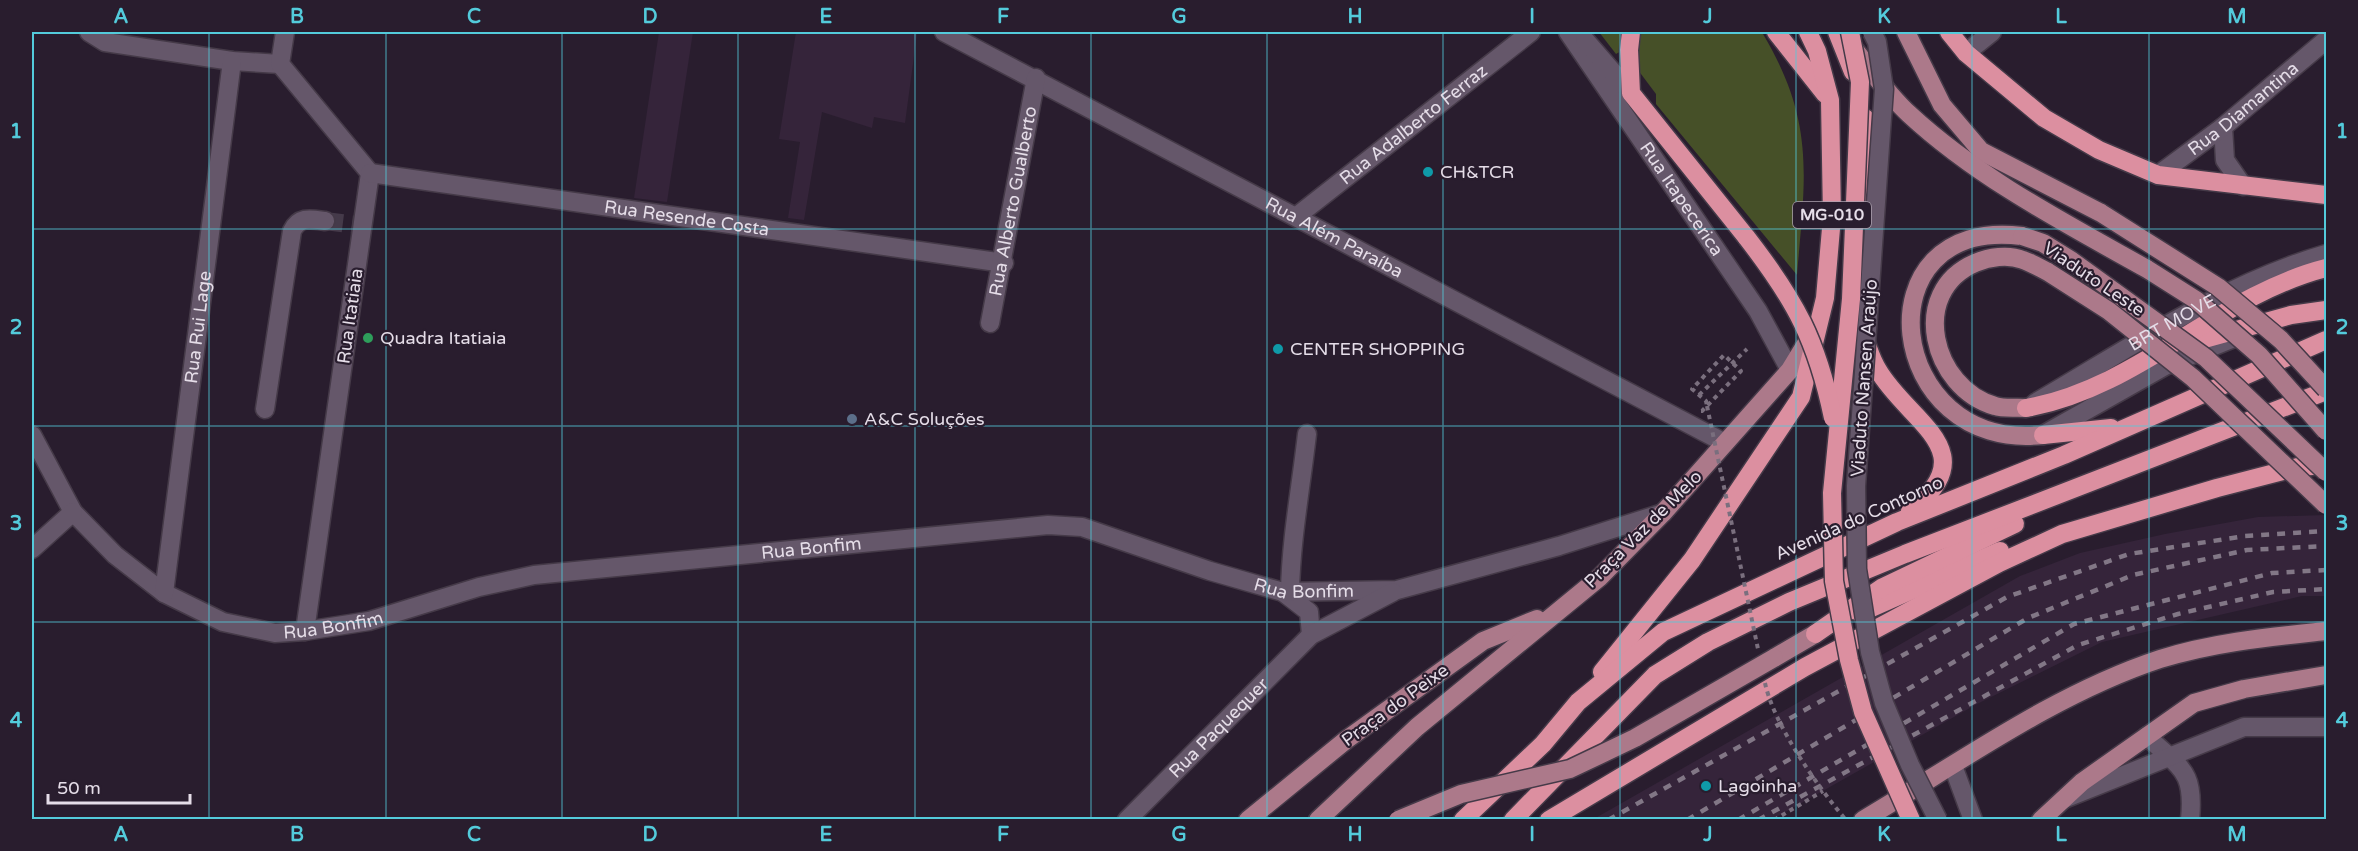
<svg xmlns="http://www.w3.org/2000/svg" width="2358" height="851" font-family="'Varela Round',sans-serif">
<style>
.built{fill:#35243a}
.green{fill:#465028}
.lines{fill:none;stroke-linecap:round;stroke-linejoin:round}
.minor-tunnel{stroke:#453a4a;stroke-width:18;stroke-dasharray:18 9;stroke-linecap:butt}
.minor-casing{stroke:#453a48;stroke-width:21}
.major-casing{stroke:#453a48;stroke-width:21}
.highway-casing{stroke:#453a48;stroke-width:21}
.path{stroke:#7a6f7e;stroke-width:4;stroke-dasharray:4.5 4.5;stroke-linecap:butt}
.minor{stroke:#65576a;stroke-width:18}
.major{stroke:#ac798a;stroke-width:18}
.highway{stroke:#dc8fa0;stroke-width:18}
.rail{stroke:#827786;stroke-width:4.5;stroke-dasharray:8 8;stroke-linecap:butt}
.minor-bridge-casing{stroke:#453a48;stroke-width:21;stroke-linecap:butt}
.major-bridge-casing{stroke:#453a48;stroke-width:21;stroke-linecap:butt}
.highway-bridge-casing{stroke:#453a48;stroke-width:21;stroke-linecap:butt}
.path-bridge{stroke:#7a6f7e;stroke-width:4;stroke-dasharray:4.5 4.5;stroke-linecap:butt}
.minor-bridge{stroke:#65576a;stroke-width:18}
.major-bridge{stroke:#ac798a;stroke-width:18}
.highway-bridge{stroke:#dc8fa0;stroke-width:18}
.grid{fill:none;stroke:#53cbdb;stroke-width:1.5;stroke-opacity:0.55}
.culture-dot{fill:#0f9aa8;stroke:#291d2e;stroke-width:2}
.leisure-dot{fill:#2e9e5b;stroke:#291d2e;stroke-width:2}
.service-dot{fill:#5c6f8a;stroke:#291d2e;stroke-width:2}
.labels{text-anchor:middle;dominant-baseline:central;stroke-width:4.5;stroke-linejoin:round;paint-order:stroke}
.shield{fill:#291d2e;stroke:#ada3b0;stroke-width:1.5}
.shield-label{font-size:16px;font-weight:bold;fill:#e5dde8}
.street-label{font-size:18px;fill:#e5dde8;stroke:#291d2e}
.poi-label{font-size:18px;fill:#e5dde8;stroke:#291d2e;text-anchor:start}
.neatline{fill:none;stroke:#53cbdb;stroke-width:2}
.grid-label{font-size:20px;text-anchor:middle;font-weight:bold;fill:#53cbdb}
</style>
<rect width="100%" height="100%" fill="#291d2e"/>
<g class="built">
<polygon points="659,32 693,32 667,202 634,198"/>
<polygon points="796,32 917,34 905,123 874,117 872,128 822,112 804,220 788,218 800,142 779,139"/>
<polygon points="2326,515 2326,596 2302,596 2102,642 1977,704 1773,819 1592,820 2020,576 2080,553 2165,534 2258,517"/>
</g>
<g class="green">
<polygon points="1599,32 1623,32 1621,51 1616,54"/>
<path d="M 1639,32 L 1761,32 L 1763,34 C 1816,123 1805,178 1797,275 L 1656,104 L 1656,94 L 1638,70 Z"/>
</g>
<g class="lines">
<polyline class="minor-tunnel" points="325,221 357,225"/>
<defs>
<g id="minor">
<polyline points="89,32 105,42 232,61 280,64"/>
<polyline points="285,32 280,64 370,173 305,631"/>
<path id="s1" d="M 944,32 L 1725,443"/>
<path id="s2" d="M 1568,32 L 1758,311 L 1790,370"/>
<polyline points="1585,40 1631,93"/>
<polyline points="1966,53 1992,32"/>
<polyline points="2223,127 2225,160 2243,186"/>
<path id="s3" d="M 370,173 L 1004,263"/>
<path id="s4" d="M 2158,175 L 2223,127 L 2326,40"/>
<path id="s5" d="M 1297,216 L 1531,32"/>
<path id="s6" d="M 990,323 L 1036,78"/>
<path id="s7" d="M 2035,403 C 2128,349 2222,284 2326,254"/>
<path d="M 265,409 L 292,231 C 299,216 311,219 325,221"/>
<path id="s8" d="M 32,435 L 73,512 L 115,555 L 164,593 L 223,622 L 275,633 L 305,631 L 369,621 L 479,587 L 534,575 L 1048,525 L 1082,527 L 1210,571 L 1283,592 L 1397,590 L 1559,546 L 1663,513"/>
<polyline points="2043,435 2165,366 2239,336"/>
<polyline points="32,549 73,512"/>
<polyline points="1283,592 1309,612 1311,635"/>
<path d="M 1290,592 C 1291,539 1301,487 1307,434"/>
<path id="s9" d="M 164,593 L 232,61"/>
<path d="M 2147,736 C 2180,769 2195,769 2190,820"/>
<polyline points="1953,766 1973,820"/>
<polyline points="2064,799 2244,727 2326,727"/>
<path id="s10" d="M 1127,820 L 1311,635 L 1393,592"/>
</g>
<g id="major">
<polyline points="1906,32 1942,105 1981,151 2101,213"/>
<path d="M 1850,44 C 1869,67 1887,94 1909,114 C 1978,178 2065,223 2147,269"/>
<path d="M 2022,236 C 1858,215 1884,453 2043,435"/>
<path d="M 2026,408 C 2017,407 2004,409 1995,406 C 1932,388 1908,292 1975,263 C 1989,257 2008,254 2023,260 C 2032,263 2040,268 2048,272"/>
<polyline points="1774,658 1815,634"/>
<polyline points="1248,820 1346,740 1483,641 1537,619"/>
<polyline points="1318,820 1417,727 1600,577 1663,513 1790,370 1815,329"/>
<path d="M 1863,820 C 1959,763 2054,694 2160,659 C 2215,642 2270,637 2326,631"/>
<polyline points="2041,820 2082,782 2194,703 2244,689 2326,675"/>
</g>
<g id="highway">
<polyline points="1631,32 1629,50 1631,93 1747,238"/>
<polyline points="1776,32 1825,94"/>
<polyline points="1837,32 1853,72"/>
<polyline points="1949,32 1966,53 2044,118 2099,150 2158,175 2326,195"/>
<polyline points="1865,118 1868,217"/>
<path d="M 1865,340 C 1869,350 1872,361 1878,370 C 1909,423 1987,451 1910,511"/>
<polyline points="2186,344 2291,315 2326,310"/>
<path d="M 2026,408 C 2137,389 2219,295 2326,268"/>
<polyline points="2043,435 2111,428"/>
<polyline points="1860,613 2000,551"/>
<polyline points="1815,634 1883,587 2015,524"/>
<polyline points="1602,672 1692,560 1801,397 1825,298 1832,217 1830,100 1817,51 1808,32"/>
<polyline points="1463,820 1543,744 1578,702 1663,632 1897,522 2064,455 2326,340"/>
<polyline points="1513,820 1655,675 1708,642 1789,602 1905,554 2326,391"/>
<polyline points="1549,820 1805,667 1999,563 2062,534 2217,488 2298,467 2326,465"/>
</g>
</defs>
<use href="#minor" class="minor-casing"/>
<use href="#major" class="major-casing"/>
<use href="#highway" class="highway-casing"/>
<g class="path">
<polyline points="1699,395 1747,349"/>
<polyline points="1701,411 1702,411 1741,371 1724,355 1692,389 1706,401 1707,406"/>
<polyline points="1774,820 1823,791"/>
</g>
<use href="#minor" class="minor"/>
<use href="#major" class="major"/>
<use href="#highway" class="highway"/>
<g class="rail">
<polyline points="1608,820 2007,597 2129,554 2245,536 2326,531"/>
<polyline points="1687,820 2028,618 2133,575 2247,550 2326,546"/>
<polyline points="1738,820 2074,624 2272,573 2326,570"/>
<polyline points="1758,820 2078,645 2178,614 2273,592 2326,589"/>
</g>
<defs>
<polyline id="minor-bridge" points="1872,32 1877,42 1884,89 1856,486 1857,569 1870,652 1884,703 1910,765 1938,820"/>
<g id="major-bridge">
<polyline points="2101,213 2218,287 2281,340 2326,389"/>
<polyline points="2022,236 2043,243 2072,261 2206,358 2326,472"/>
<polyline points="2147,269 2196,300 2259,355 2326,431"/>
<polyline points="2048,272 2109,311 2193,378 2326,505"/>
<polyline points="1398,820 1461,794 1570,769 1635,738 1774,658"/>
</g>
<g id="highway-bridge">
<polyline points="1850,32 1860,82 1851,299 1832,493 1834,581 1849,660 1863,712 1911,820"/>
<path d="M 1747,238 C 1795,300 1817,340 1833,418"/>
</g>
</defs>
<use href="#minor-bridge" class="minor-bridge-casing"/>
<use href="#major-bridge" class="major-bridge-casing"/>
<use href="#highway-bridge" class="highway-bridge-casing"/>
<g class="path-bridge">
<polyline points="1707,406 1758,649"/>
<path d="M 1765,683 C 1774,725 1817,786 1846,820"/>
</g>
<use href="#minor-bridge" class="minor-bridge"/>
<use href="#major-bridge" class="major-bridge"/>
<use href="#highway-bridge" class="highway-bridge"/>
</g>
<path class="grid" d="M 209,32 L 209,820M 386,32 L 386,820M 562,32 L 562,820M 738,32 L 738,820M 915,32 L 915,820M 1091,32 L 1091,820M 1267,32 L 1267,820M 1443,32 L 1443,820M 1620,32 L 1620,820M 1796,32 L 1796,820M 1972,32 L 1972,820M 2149,32 L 2149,820M 32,229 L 2326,229M 32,426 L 2326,426M 32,622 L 2326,622"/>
<g class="culture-dot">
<circle cx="1428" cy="172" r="6"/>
<circle cx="1278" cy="349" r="6"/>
<circle cx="1706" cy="786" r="6"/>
</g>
<circle class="leisure-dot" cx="368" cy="338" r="6"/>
<circle class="service-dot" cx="852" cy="419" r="6"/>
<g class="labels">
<rect class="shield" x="1793" y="202" width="78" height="26" rx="4.5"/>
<g class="shield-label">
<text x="1832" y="215">MG-010</text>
</g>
<g class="street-label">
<text stroke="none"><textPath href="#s4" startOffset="108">Rua Diamantina</textPath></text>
<text stroke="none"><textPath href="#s5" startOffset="148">Rua Adalberto Ferraz</textPath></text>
<text stroke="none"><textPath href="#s2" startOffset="202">Rua Itapecerica</textPath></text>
<text stroke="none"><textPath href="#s6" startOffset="124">Rua Alberto Gualberto</textPath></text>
<text stroke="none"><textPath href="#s3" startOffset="320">Rua Resende Costa</textPath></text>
<text stroke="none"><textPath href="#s1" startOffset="441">Rua Além Paraíba</textPath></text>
<text transform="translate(2094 279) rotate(34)">Viaduto Leste</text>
<text transform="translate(350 316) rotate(-82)">Rua Itatiaia</text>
<text stroke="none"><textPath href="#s7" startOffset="159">BRT MOVE</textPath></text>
<text stroke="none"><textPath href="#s9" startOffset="268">Rua Rui Lage</textPath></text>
<text transform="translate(1864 378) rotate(-86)">Viaduto Nansen Araújo</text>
<text transform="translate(1859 518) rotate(-24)">Avenida do Contorno</text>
<text transform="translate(1643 529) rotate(-45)">Praça Vaz de Melo</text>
<text stroke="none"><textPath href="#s8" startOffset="873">Rua Bonfim</textPath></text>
<text stroke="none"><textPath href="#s8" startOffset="1377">Rua Bonfim</textPath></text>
<text stroke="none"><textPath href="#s8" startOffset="387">Rua Bonfim</textPath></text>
<text transform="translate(1395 705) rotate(-36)">Praça do Peixe</text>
<text stroke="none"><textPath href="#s10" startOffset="130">Rua Paquequer</textPath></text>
</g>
<g class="poi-label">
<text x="1440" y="172">CH&amp;TCR</text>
<text x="380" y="338">Quadra Itatiaia</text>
<text x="1290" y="349">CENTER SHOPPING</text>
<text x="864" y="419">A&amp;C Soluções</text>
<text x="1718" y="786">Lagoinha</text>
</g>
</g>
<rect width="2358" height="851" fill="none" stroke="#291d2e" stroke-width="66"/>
<path d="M48 794v9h142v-9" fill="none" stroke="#e5dde8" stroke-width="3"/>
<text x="57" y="794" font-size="18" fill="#e5dde8" stroke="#291d2e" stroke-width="4.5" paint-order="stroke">50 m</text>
<rect x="33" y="33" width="2292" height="785" class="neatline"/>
<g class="grid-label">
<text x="121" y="23">A</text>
<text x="297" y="23">B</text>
<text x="474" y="23">C</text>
<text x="650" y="23">D</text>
<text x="826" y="23">E</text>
<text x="1003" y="23">F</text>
<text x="1179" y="23">G</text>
<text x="1355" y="23">H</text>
<text x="1532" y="23">I</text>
<text x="1708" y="23">J</text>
<text x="1884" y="23">K</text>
<text x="2061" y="23">L</text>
<text x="2237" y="23">M</text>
<text x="16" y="138">1</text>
<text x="2342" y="138">1</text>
<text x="16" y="334">2</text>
<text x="2342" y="334">2</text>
<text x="16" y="530">3</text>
<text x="2342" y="530">3</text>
<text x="16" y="727">4</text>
<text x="2342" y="727">4</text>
<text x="121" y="841">A</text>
<text x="297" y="841">B</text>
<text x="474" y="841">C</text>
<text x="650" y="841">D</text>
<text x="826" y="841">E</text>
<text x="1003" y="841">F</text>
<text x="1179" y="841">G</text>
<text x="1355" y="841">H</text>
<text x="1532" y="841">I</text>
<text x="1708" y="841">J</text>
<text x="1884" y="841">K</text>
<text x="2061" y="841">L</text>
<text x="2237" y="841">M</text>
</g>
</svg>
